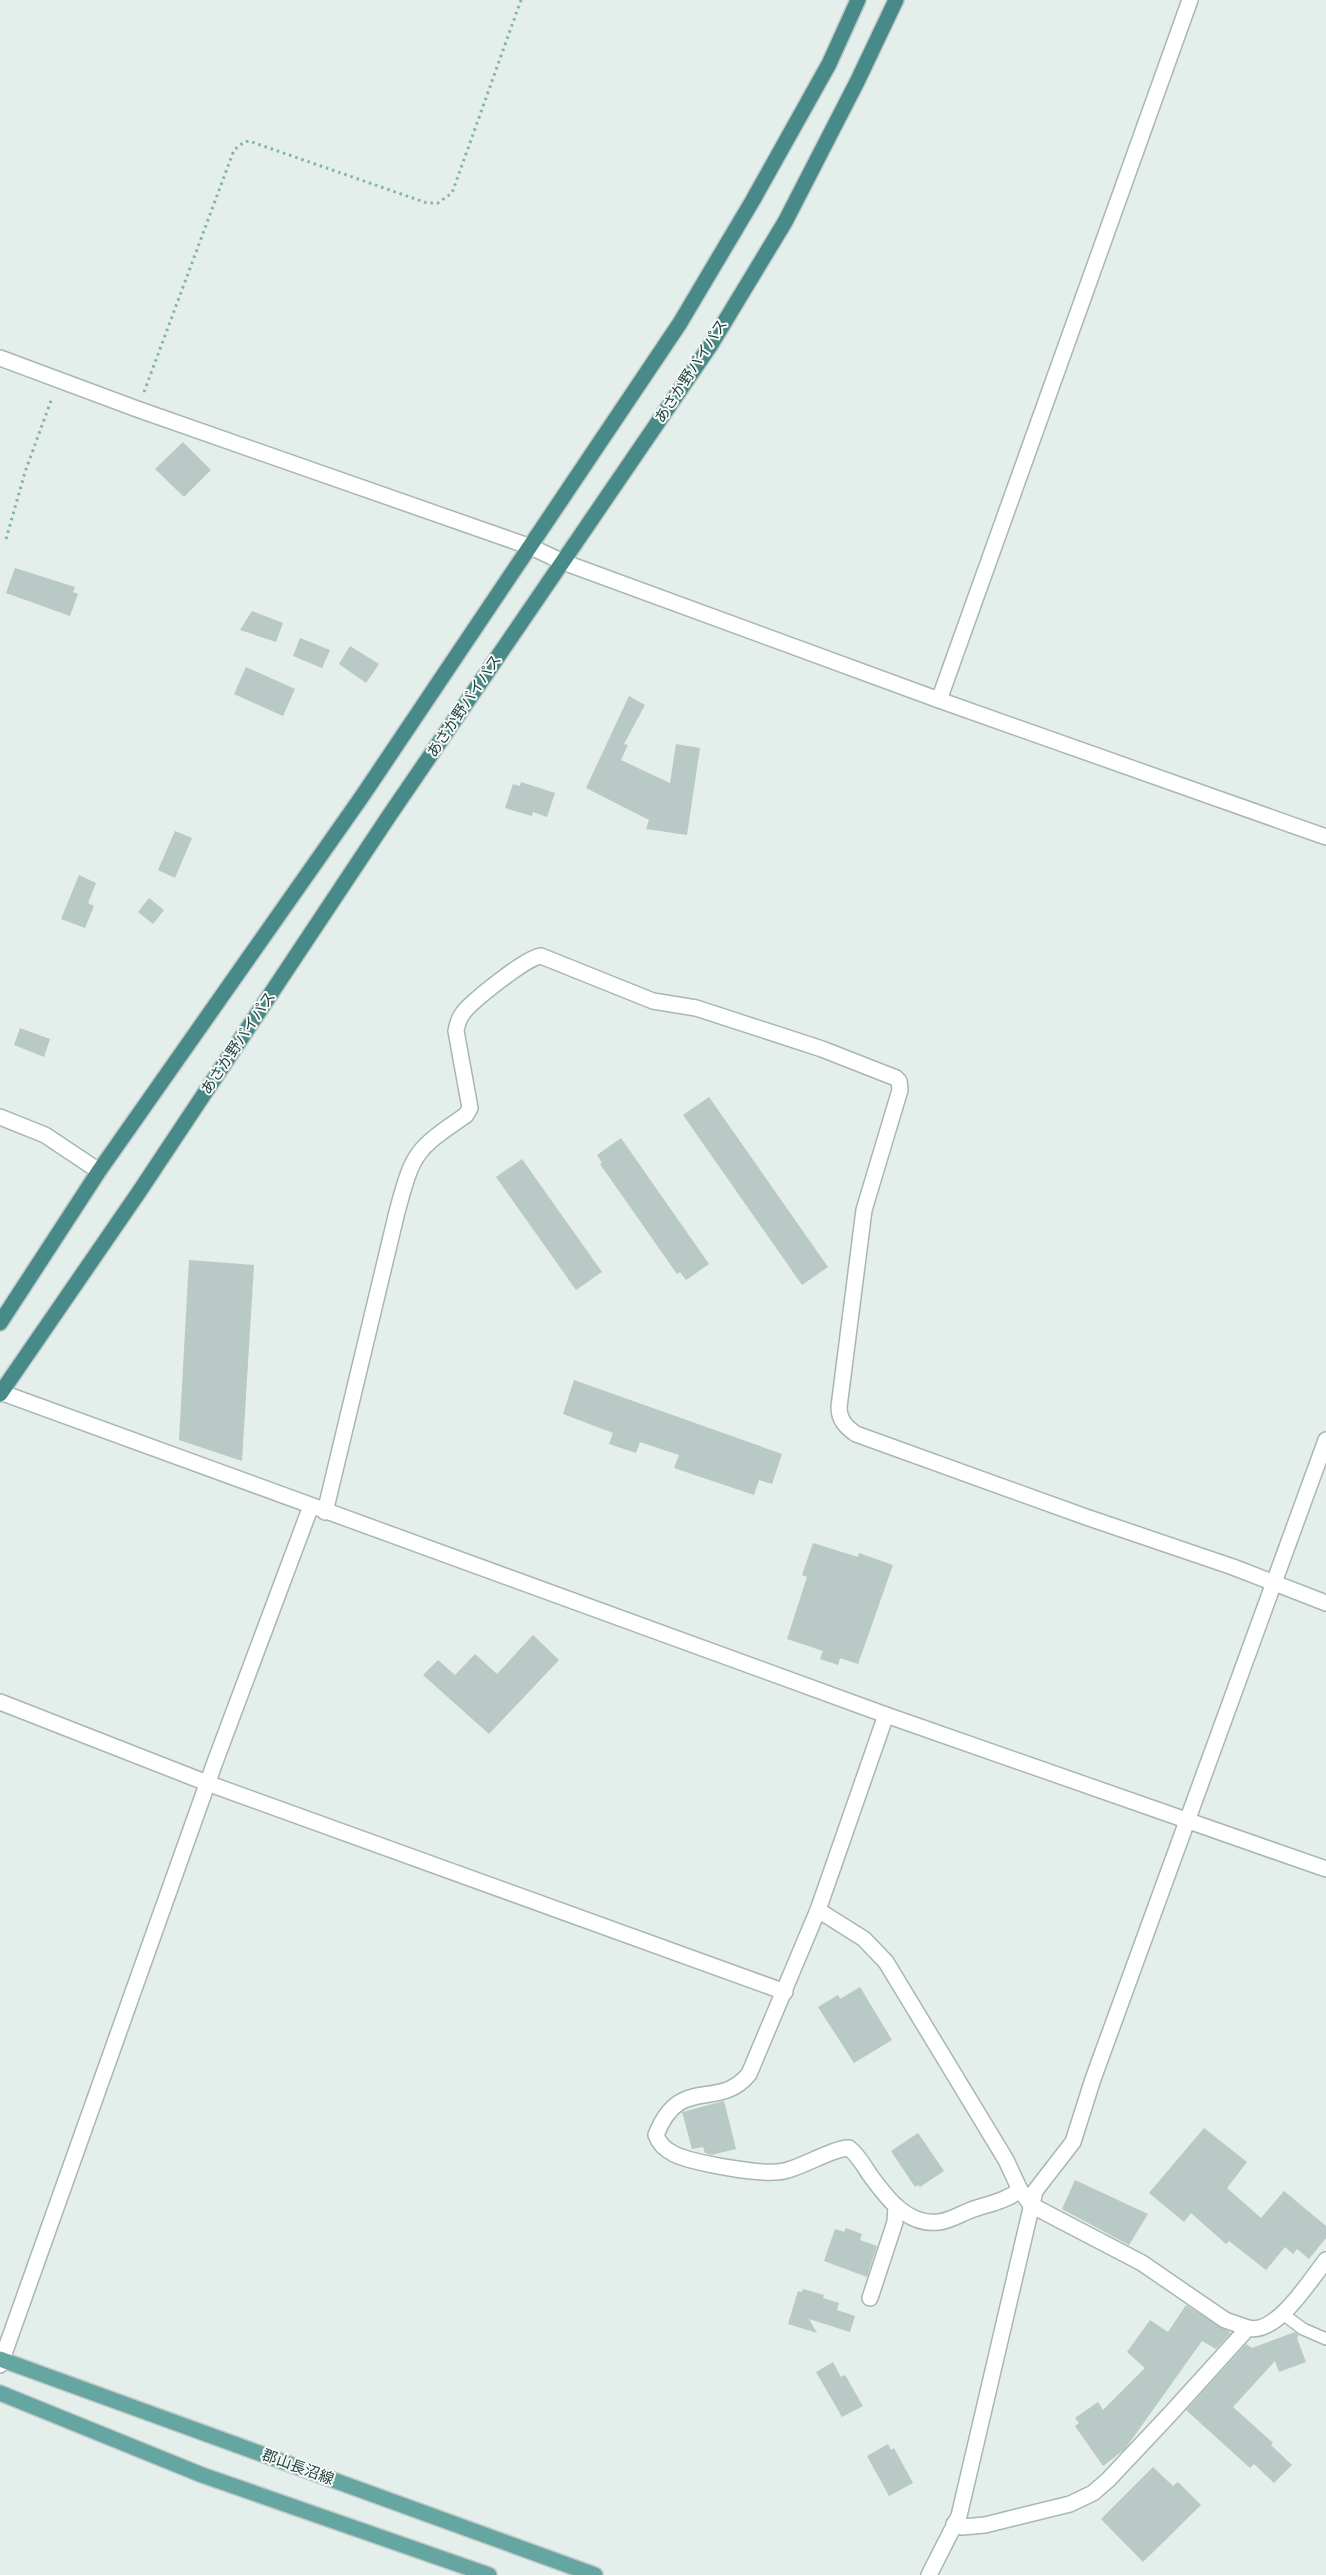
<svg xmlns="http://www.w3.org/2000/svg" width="1326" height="2575" font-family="Signika,'Noto Sans JP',sans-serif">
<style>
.building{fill:#b9c9c5}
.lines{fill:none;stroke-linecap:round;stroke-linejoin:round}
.service-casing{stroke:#a6b7b4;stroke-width:14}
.minor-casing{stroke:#a6b7b4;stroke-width:18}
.tertiary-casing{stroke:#a6b7b4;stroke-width:18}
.primary-casing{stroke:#c1cac9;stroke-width:18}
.trunk-casing{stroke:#c1cac9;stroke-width:18}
.path{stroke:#82b4ad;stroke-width:3;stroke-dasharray:2.5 4;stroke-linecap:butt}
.service{stroke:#fff;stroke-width:11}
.minor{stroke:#fff;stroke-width:15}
.tertiary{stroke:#fff;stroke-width:15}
.primary{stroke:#65a6a2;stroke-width:15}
.trunk{stroke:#488a88;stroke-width:15}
.labels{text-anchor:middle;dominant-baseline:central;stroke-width:4;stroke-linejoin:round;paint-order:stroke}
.street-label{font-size:15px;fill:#22413e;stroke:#f5faf8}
</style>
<rect width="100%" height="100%" fill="#e4eeeb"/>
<g class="building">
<polygon points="183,442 211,470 184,497 155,469"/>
<polygon points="15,568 75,587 73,592 78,594 70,616 6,593"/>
<polygon points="252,611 283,623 276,642 240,630"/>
<polygon points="300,638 330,650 322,668 293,656"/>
<polygon points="350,646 379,664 366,683 339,664"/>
<polygon points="246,667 295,689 283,716 234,694"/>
<polygon points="629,696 645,705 624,744 628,745 621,760 670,783 676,744 700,748 687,835 646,829 649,820 586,788"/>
<polygon points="521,782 555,793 547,817 533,812 532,816 505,808 513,784 520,786"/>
<polygon points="175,831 192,838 175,878 158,870"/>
<polygon points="79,875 96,883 88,903 94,906 85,928 61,919"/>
<polygon points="149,898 164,910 153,924 138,912"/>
<polygon points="20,1028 50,1039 44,1057 14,1045"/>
<polygon points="709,1097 828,1267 802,1285 683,1115"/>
<polygon points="621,1138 709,1264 686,1280 680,1272 677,1274 600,1164 602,1163 597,1155"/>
<polygon points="522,1159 602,1272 576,1290 496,1177"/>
<polygon points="189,1260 254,1265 242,1461 179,1440"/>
<polygon points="574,1380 782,1454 772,1484 759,1480 754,1495 674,1468 679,1455 640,1442 636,1453 609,1444 613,1433 563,1414"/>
<polygon points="813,1543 858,1557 859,1553 893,1565 858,1664 840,1658 838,1665 820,1659 823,1651 787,1639 807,1577 802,1575"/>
<polygon points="533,1635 559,1660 489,1734 423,1675 438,1660 455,1675 475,1654 497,1674"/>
<polygon points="860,1987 892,2040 854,2063 818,2007 838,1995 840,1999"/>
<polygon points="724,2101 736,2149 711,2155 705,2153 703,2147 692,2149 682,2112"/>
<polygon points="1204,2128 1247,2162 1227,2188 1261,2218 1284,2191 1326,2226 1326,2238 1309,2259 1297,2249 1293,2254 1285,2247 1266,2270 1229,2241 1226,2244 1191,2213 1184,2222 1149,2193"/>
<polygon points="918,2133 944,2171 920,2187 918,2185 915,2187 891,2151"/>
<polygon points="1075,2180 1148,2214 1129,2245 1062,2209"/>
<polygon points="846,2228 862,2234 860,2240 877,2246 867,2277 824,2261 835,2229 844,2232"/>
<polygon points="803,2289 824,2295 823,2298 839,2303 837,2310 855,2316 850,2332 809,2319 817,2333 788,2324 798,2291 802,2292"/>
<polygon points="1186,2305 1231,2333 1216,2349 1202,2341 1125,2449 1103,2466 1075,2426 1079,2423 1075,2418 1098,2402 1103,2410 1145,2368 1127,2352 1150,2320 1168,2332"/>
<polygon points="1295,2332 1299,2335 1297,2338 1306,2362 1279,2372 1275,2361 1233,2407 1273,2443 1271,2445 1292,2465 1274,2483 1254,2464 1250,2468 1186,2410 1246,2344 1252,2348"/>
<polygon points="833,2362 841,2377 845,2375 863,2406 842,2417 816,2372"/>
<polygon points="888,2444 891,2450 894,2448 913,2483 889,2496 867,2456"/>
<polygon points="1153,2467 1173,2486 1178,2482 1201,2505 1143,2562 1101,2519"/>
</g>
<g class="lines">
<defs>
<polyline id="service" points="1283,2314 1303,2329 1326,2339"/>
<g id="minor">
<polyline points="0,358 137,409 531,547 563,562 939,700 1326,837"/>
<polyline points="939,700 1190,0"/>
<polyline points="0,1117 45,1135 99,1171"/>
<path d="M 325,1512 L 397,1212 C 413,1152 415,1150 466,1115 L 470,1108 L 456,1031 C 457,1025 459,1018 463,1013 C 472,1001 527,957 541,956 L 653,1001 L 696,1008 L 822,1049 L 896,1078 L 899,1081 L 900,1090 L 864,1210 L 839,1407 C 839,1420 846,1427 856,1434 L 1086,1517 L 1233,1567 L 1326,1603"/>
<polyline points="0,1702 207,1783 785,1992"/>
<path d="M 886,1715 L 818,1910 L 749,2074 C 718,2112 680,2073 656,2135 C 659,2144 666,2150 674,2154 C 693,2163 764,2176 784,2171 C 803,2167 833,2148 849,2148 C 858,2155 864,2166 870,2175 C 886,2197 907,2226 939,2222 C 949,2221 961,2214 971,2210 C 988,2204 1006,2201 1020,2190"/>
<polyline points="818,1910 864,1939 886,1962 1006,2160 1020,2190 1031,2205 1142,2263 1225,2320 1248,2328"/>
<polyline points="870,2298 895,2222 896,2206"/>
<polyline points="0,2365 215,1762 311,1506"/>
<path d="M 954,2524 L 962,2527 L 985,2525 L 1070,2504 L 1093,2493 L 1108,2480 L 1171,2413 L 1248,2328 C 1276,2336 1311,2279 1326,2260"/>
<polyline points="929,2575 959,2516 1035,2191 1073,2142 1093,2079 1326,1440"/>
</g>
<polyline id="tertiary" points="0,1392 886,1715 1326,1869"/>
<g id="primary">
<polyline points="0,2359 595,2575"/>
<polyline points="0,2393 202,2475 489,2575"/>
</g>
<g id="trunk">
<polyline points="0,1323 99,1171 363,795 680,323 753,200 829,64 858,0"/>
<polyline points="0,1394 139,1192 389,816 710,346 785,222 857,82 896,0"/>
</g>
</defs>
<use href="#service" class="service-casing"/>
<use href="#minor" class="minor-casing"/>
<use href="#tertiary" class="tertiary-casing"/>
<use href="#primary" class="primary-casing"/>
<use href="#trunk" class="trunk-casing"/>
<g class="path">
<polyline points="144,392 234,150 244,142 249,141 427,203 438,203 452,193 521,0"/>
<polyline points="6,539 25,472 52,398"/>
</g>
<use href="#service" class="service"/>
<use href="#minor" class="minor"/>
<use href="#tertiary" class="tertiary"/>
<use href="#primary" class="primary"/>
<use href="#trunk" class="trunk"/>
</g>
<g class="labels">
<g class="street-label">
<text transform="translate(691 371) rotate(-57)">あさか野バイパス</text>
<text transform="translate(464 706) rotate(-56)">あさか野バイパス</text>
<text transform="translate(238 1043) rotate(-56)">あさか野バイパス</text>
<text transform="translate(298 2467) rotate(20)">郡山長沼線</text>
</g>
</g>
</svg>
